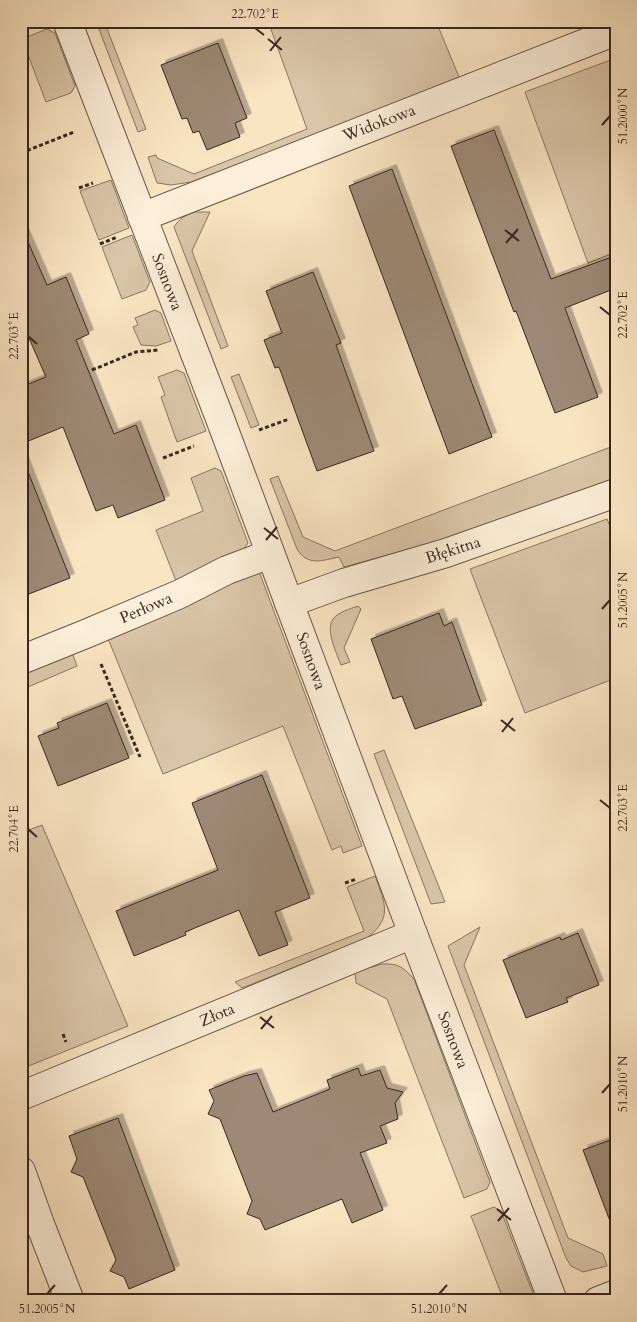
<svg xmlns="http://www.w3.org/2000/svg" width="637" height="1322" font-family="Cardo,serif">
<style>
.green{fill:#d9c5a7;stroke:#887663}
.building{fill:#9d8974;stroke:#38261f;filter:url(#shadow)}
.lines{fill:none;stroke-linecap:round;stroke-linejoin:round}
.minor-casing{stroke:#685648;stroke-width:30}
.path{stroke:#38261f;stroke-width:3;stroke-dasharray:4 2.5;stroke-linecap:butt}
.minor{stroke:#fceed8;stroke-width:28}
.ticks{fill:none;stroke:#38261f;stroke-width:2}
.labels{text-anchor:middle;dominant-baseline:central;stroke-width:5;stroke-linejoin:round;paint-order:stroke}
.street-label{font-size:16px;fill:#38261f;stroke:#fceed8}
.neatline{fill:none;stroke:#38261f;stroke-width:2}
.ticks-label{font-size:12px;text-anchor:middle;fill:#38261f}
</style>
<defs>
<filter id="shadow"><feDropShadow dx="4.5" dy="-4.5" stdDeviation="0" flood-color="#0004"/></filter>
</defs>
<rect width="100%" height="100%" fill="#fae5c3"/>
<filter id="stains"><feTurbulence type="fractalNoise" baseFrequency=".004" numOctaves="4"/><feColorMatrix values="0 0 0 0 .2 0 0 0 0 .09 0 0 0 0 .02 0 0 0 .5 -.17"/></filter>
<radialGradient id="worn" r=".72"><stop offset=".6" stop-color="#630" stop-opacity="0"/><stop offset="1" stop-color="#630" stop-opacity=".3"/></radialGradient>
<g class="green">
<polygon points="96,21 104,21 146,129 138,132"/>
<polygon points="268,21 436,21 459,77 311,137 191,182 171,185 157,183 148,157 156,155 157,158 194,174 307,129"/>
<polygon points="47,29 55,33 75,86 71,93 46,102 22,39"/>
<polygon points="616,58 616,252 588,263 525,92"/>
<polygon points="111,180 129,228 99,240 80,191"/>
<path d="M 195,212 L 210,212 L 192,251 L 228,346 L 221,349 L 174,227 C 179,219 185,215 195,212 Z"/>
<polygon points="132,235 150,282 146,290 122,299 102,247"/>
<polygon points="155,310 161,313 171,341 156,346 141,345 133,327 138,325 135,318"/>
<polygon points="177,370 184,373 206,431 177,442 161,397 165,395 158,377"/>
<polygon points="239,374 259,425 251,428 231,377"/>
<path d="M 616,445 L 616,478 L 466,532 L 435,542 L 344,567 L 339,557 C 323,560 308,567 297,549 L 270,479 L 278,476 L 303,537 L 335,551 Z"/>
<polygon points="215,468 221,471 248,543 238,557 176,581 156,530 203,511 191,478"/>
<polygon points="607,519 616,541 616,678 525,713 470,569"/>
<polygon points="253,570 260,574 362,846 343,853 341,846 332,850 283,726 163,774 107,636"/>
<path d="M 358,606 L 361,609 L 344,648 L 350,662 L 341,665 C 337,654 325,630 333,619 C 338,612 350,609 358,606 Z"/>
<polygon points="71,650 77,666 21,690 21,671"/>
<polygon points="384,750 390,765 445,902 431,904 374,754"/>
<polygon points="42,825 128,1026 21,1069 21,833"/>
<path d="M 375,876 C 385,903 393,918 367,938 L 242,988 L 235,982 L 364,931 L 347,887 Z"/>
<polygon points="480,927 464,965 568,1238 603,1254 607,1266 583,1272 571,1266 566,1258 448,946"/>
<path d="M 382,964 C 398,963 403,967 414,979 L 490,1182 L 487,1189 L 464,1198 L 387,999 L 356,983 L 355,972 Z"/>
<polygon points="494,1207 501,1211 536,1301 504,1301 471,1216"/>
</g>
<g class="building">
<polygon points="218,43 247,118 235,123 240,137 207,150 199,131 193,133 187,118 182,119 161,65"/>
<polygon points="494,130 551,279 609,258 616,275 616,288 565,308 598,397 555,413 516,311 514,312 451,146"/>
<polygon points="392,169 492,437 449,454 349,186"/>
<polygon points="21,226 47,285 66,277 89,334 76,340 114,434 136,425 165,500 118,518 113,505 96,511 63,427 21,444 21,387 46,377 21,320"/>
<polygon points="313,272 341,343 336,345 374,451 317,471 279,367 275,368 264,340 282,333 266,291"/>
<polygon points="23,459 70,578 21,597 21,460"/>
<polygon points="439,613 444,626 452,622 482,705 415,729 402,696 393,699 371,639"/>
<polygon points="107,703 129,758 58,786 38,736 59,728 57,723"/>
<polygon points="262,775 310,898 275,912 288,945 259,956 239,910 185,932 186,935 134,956 116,911 218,870 192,803"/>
<polygon points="578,933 599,985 566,998 568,1002 526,1018 503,960 560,937 561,940"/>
<polygon points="358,1068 361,1076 380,1070 387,1088 403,1092 395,1103 398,1119 380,1126 387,1143 360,1153 383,1210 352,1223 342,1199 265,1230 260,1219 247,1214 252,1201 220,1119 208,1114 214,1101 209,1090 244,1076 257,1073 273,1112 330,1089 327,1080"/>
<polygon points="118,1118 175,1270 129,1289 124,1277 110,1271 116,1260 83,1177 71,1172 77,1159 69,1136"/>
<polygon points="616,1138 616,1229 613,1229 583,1150"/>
</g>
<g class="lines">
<defs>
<g id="minor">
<polyline points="67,21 219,416 413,934 553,1301"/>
<polyline points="142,217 616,31"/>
<polyline points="289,603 344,583 446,553 616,493"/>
<polyline points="21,660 88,633 180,594 227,570 270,554"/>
<polyline points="21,1096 413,934"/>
<polyline points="21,1171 40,1224 70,1301"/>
<polyline points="598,1301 616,1294"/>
</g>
</defs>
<use href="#minor" class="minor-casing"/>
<g class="path">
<polyline points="21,153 74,132"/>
<polyline points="79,188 93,183"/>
<polyline points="100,244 117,237"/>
<polyline points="92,370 136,352 158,350"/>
<polyline points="259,430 289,419"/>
<polyline points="163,458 194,446"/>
<polyline points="101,664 140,757"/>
<polyline points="345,883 357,879"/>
<polyline points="63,1034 66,1042"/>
</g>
<use href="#minor" class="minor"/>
</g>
<path class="ticks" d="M 255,28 L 264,35M 268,39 L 282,50M 270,51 L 281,37M 602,125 L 610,116M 505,230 L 519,241M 506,243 L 518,229M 600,307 L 610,315M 28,336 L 37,344M 264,528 L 278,539M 266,540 L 277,527M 602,609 L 610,600M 501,720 L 515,731M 502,732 L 513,718M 600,800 L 610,808M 28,829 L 37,837M 260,1017 L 274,1028M 261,1029 L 272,1016M 602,1093 L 610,1084M 497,1209 L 511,1220M 498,1221 L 509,1208M 47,1294 L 55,1285M 439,1294 L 447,1285"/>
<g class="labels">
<g class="street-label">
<text transform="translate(379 123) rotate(-21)">Widokowa</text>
<text transform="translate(167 282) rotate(69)">Sosnowa</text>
<text transform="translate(453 550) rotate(-18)">Błękitna</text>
<text transform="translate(146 608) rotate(-23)">Perłowa</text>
<text transform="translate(311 661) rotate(70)">Sosnowa</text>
<text transform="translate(217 1015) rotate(-23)">Złota</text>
<text transform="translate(453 1040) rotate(69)">Sosnowa</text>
</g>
</g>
<rect width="637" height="1322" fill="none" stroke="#fae5c3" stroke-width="55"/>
<rect x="28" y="28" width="582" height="1266" class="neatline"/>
<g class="ticks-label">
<text x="255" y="18">22.702°E</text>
<text transform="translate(623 116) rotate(-90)" y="4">51.2000°N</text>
<text transform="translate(623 315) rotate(-90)" y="4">22.702°E</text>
<text transform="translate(14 336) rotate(-90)" y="4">22.703°E</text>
<text transform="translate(623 600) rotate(-90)" y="4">51.2005°N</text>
<text transform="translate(623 808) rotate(-90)" y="4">22.703°E</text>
<text transform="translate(14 829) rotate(-90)" y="4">22.704°E</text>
<text transform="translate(623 1084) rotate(-90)" y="4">51.2010°N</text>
<text x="47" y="1313">51.2005°N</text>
<text x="439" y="1313">51.2010°N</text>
</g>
<rect width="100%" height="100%" filter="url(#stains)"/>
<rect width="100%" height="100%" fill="url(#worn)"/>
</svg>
